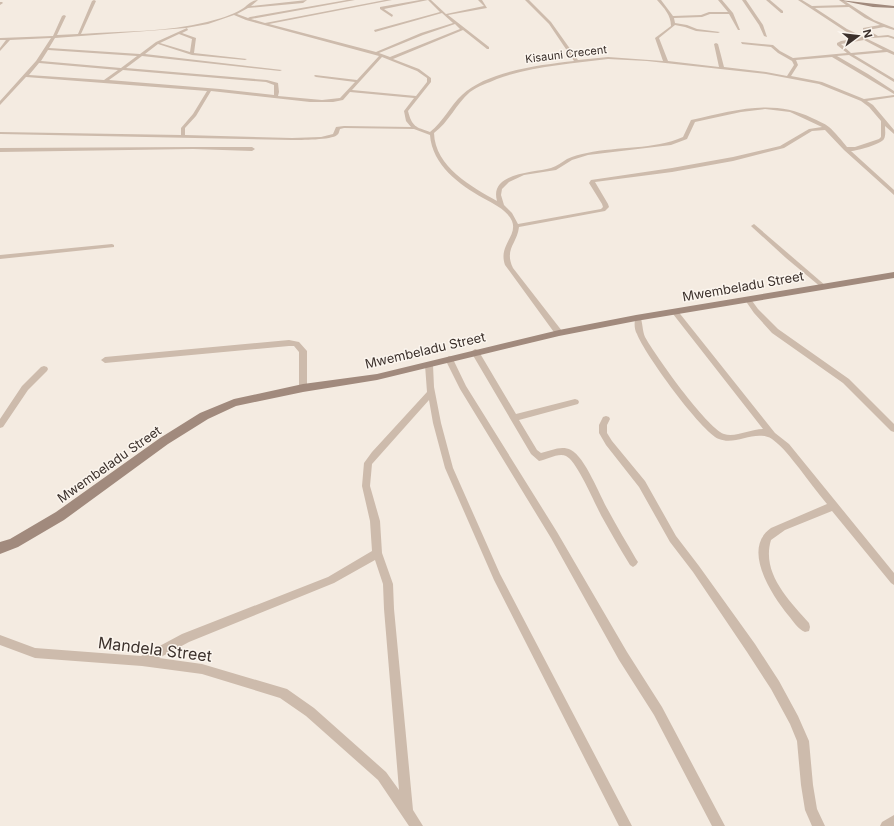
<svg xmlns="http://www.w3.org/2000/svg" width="894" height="826" font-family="Inter,sans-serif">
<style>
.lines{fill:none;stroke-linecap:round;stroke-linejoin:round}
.street{fill:#cdbbac;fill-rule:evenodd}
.secondary{fill:#a18a7d;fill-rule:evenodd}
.labels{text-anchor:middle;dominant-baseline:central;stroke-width:3;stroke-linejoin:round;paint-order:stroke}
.far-street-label{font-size:11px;fill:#3b302b;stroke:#fbf5ee}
.street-label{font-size:13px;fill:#3b302b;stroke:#fbf5ee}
.near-street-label{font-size:16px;fill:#3b302b;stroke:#fbf5ee}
</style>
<rect width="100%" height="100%" fill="#f4ebe1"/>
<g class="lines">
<g class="street">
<path d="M 94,0 L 96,1 L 81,34 C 123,31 167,32 207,22 C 219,19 232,15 242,9 C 247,6 251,0 258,0 L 251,6 L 307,0 L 303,3 L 248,8 L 237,14 L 248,18 L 250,17 L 347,0 L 355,0 L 251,19 L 265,23 L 385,0 L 392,0 L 269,24 L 376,52 L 421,33 L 453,23 L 442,13 L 375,32 L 374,30 L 440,12 L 428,0 L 384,9 L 393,15 L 392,17 L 380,9 L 380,7 L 420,0 L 431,0 L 446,14 L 484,6 L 478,0 L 482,0 L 487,8 L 448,15 L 489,47 L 489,49 L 487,49 L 463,30 L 393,59 L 419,69 L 431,78 L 431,82 L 408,111 C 412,127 416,127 430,132 C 443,122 450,106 462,95 C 487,71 540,65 574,61 L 549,24 L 525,0 L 529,0 L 551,22 L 578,60 L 608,57 L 663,61 L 655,38 L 671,26 C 671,15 664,8 657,0 L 661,0 L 673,16 L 701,15 L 709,12 L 728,12 L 718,0 L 722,0 L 733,13 L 740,30 L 738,30 L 729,14 L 710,14 L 702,17 L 674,18 L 675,23 L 687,25 L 697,29 L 720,32 L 718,33 L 696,31 L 685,27 L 675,25 L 659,38 L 668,61 L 719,67 L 714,44 L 716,43 L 718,44 L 724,67 L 766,72 L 787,76 L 794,65 L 792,61 L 778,53 L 771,47 L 742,44 L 741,42 L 773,45 L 780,51 L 793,58 L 847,53 L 837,45 L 837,43 L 841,41 L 860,38 L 845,31 L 798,0 L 802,0 L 812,6 L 846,5 L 839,0 L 843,0 L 874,20 L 894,28 L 894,30 L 884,27 L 868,30 L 878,36 L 888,35 L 894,37 L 894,39 L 888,37 L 871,38 L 871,36 L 873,36 L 863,30 L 863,28 L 880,25 L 865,18 L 849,7 L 815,8 L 847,29 L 894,52 L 894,55 L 887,52 L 854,55 L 894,79 L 894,82 L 849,55 L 837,56 L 868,74 L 894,91 L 894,94 L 832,57 L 796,60 L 798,65 L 791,76 L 822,82 L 864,99 L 894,95 L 894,97 L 867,101 L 873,105 L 894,130 L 894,134 L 885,126 C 885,130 886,135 884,139 C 881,144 857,151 851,151 L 894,190 L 894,195 L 844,150 L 825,130 L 812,131 L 784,148 L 733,161 L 672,172 L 595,182 L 608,204 L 609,207 L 605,211 L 519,227 C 517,244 504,249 513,268 L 562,331 L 563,333 L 562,335 L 556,335 L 505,265 C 498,245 518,236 512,221 C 507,210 494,204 483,198 C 460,185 432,165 430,135 L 414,129 L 344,128 L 340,129 C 339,131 339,134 337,135 C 332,140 300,140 292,140 L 0,134 L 0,132 L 181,135 L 181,128 L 193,114 L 207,91 L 26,77 L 0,105 L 0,101 L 36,61 L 51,38 L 10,40 L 0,51 L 0,48 L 6,40 L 0,40 L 0,38 L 53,36 L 62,16 L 64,15 L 66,16 L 57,35 L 78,34 L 92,1 ZM 234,15 L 246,20 L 379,56 L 357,80 L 315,75 L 314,76 L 316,77 L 355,82 L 340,98 L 322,100 L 278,96 L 279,92 L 278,83 L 267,80 L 126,68 L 142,56 L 280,71 L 282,70 L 145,54 L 158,44 L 192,55 L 245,60 L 247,59 L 194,53 L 196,38 L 182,33 L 188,30 L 187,28 L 156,42 L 140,54 L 49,48 L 55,38 L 186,28 L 208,24 ZM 455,24 L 460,29 L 390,57 L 379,53 L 423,35 ZM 179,34 L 192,39 L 190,52 L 160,43 ZM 864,40 L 883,50 L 851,53 L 841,44 ZM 48,50 L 137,56 L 121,68 L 41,61 ZM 382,57 L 417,71 L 427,78 L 427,82 L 416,96 L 352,90 ZM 608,59 L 647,61 L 766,74 L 819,84 L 861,101 L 869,107 L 881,121 L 881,137 L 879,139 L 855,147 L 847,147 C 842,141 835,132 829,127 C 824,123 818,121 812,118 C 772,98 733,111 691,120 L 683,137 C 653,150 619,146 587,153 C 581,154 573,156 567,159 C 562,162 557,166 551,168 C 534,173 489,172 497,201 C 472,187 435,167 434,133 C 449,122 456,104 470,92 C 478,86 488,83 497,79 C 533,66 570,64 608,59 ZM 39,63 L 118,70 L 104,80 L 29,75 ZM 123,70 L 266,82 L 274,85 L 274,95 L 220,89 L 109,80 ZM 211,91 L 310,102 L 333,102 L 343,100 L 350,92 L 414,98 L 404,111 L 406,121 L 411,127 L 344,126 L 336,127 L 333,134 L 321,137 L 292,138 L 185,135 L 185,128 L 196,116 ZM 765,109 L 790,112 L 822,127 L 809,129 L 780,146 L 733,157 L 672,168 L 591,180 L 589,183 L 602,204 L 603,207 L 601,209 L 518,224 L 512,213 L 504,205 L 501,195 L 502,189 L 509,182 L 524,175 L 556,170 L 572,160 L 588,155 L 671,145 L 687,139 L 695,122 L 741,112 Z"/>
<polygon points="742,0 746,0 763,25 767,37 764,36 759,25"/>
<polygon points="766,0 770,0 783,11 783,13 781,13"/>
<polygon points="0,2 2,2 3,3 0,5"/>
<polygon points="193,147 252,147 255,149 252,151 193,149 0,152 0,148"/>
<polygon points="754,224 826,286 826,288 822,288 786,258 752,227 751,226"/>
<polygon points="112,244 114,245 114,247 0,259 0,255"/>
<polygon points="746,298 750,298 758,309 778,329 849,379 894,424 894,432 891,431 843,383 772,333 754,313 745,300"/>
<path d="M 673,310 L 677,310 L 775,433 L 789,444 L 894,573 L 894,585 L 891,583 L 832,511 L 785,530 L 771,540 C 761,573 789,600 809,623 L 810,627 L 809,631 L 805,632 C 798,629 793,621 788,615 C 772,595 741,549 771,528 L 827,504 C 817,492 808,480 799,468 C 791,458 783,447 772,439 C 755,429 736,446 719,439 C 701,432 644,353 637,334 C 634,329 634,322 636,316 L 640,316 C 643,323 642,330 645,337 C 655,355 706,427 724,434 C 735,438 750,429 763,429 L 673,314 L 672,312 Z"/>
<polygon points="289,340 299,342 307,351 307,388 303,391 299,388 299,352 294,346 289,346 105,363 101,360 105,357"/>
<path d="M 475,349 L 478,350 L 516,414 L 575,399 L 578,400 L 579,402 L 578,404 L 519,420 L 537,450 L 541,453 C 551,451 561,445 571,450 C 585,457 600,496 608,510 C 617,527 627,543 636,559 L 638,562 L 636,565 L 633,567 L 630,565 C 620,549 611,533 602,517 C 595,504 577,461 566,456 C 559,452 546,460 539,461 L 531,454 L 471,352 Z"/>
<polygon points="449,356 452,357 466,386 557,532 627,652 662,707 725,826 712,826 654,715 619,660 551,538 460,389 445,359"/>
<path d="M 429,362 L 433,365 L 434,387 L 441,423 L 453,468 L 500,574 L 632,826 L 619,826 L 494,580 L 445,468 L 433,423 L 429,400 L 372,464 L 370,486 L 380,521 L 382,553 L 393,584 L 394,609 L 413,810 L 423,826 L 409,826 L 378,780 L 306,716 L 280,698 L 202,674 L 142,666 L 35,658 L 0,645 L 0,635 L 35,648 L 141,656 L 182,634 L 328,577 L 372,551 L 370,521 L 362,486 L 364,463 L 372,452 L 427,392 L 425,365 ZM 375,560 L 383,584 L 384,609 L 399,790 L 386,772 L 314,708 L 287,689 L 202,664 L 159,658 L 189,642 L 334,583 Z"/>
<polygon points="44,366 47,367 48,369 47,371 28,390 3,427 0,428 0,419 22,386 41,367"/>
<polygon points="606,416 609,417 610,419 607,425 607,433 612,441 645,481 676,536 699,566 755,644 779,681 798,716 809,741 813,785 817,809 825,826 812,826 805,810 801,785 797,741 790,724 771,689 747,652 693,572 670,542 639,487 606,445 599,433 599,425 603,417"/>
<polygon points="894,815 894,826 880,826 882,822"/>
</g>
<g class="secondary">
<polygon points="839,0 894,6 894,8 873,7"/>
<polygon points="894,272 894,278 636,321 559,336 377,380 303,392 236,406 208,419 168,444 64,520 18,547 0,554 0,542 10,539 56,512 160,438 200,413 234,399 303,384 377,374 559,330 636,315"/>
</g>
</g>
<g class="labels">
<g class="far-street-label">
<text transform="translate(566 54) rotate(-7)">Kisauni Crecent</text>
</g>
<g class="street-label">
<text transform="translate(743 286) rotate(-10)">Mwembeladu Street</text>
<text transform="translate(425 350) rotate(-13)">Mwembeladu Street</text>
<text transform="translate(109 464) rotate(-35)">Mwembeladu Street</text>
</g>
<g class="near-street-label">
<text transform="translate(155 649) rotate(7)">Mandela Street</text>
</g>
</g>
<g transform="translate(858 36) rotate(75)" stroke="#fbf5ee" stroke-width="3" paint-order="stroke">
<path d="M0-3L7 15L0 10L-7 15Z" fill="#3b302b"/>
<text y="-6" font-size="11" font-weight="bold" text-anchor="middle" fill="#3b302b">N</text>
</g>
</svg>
